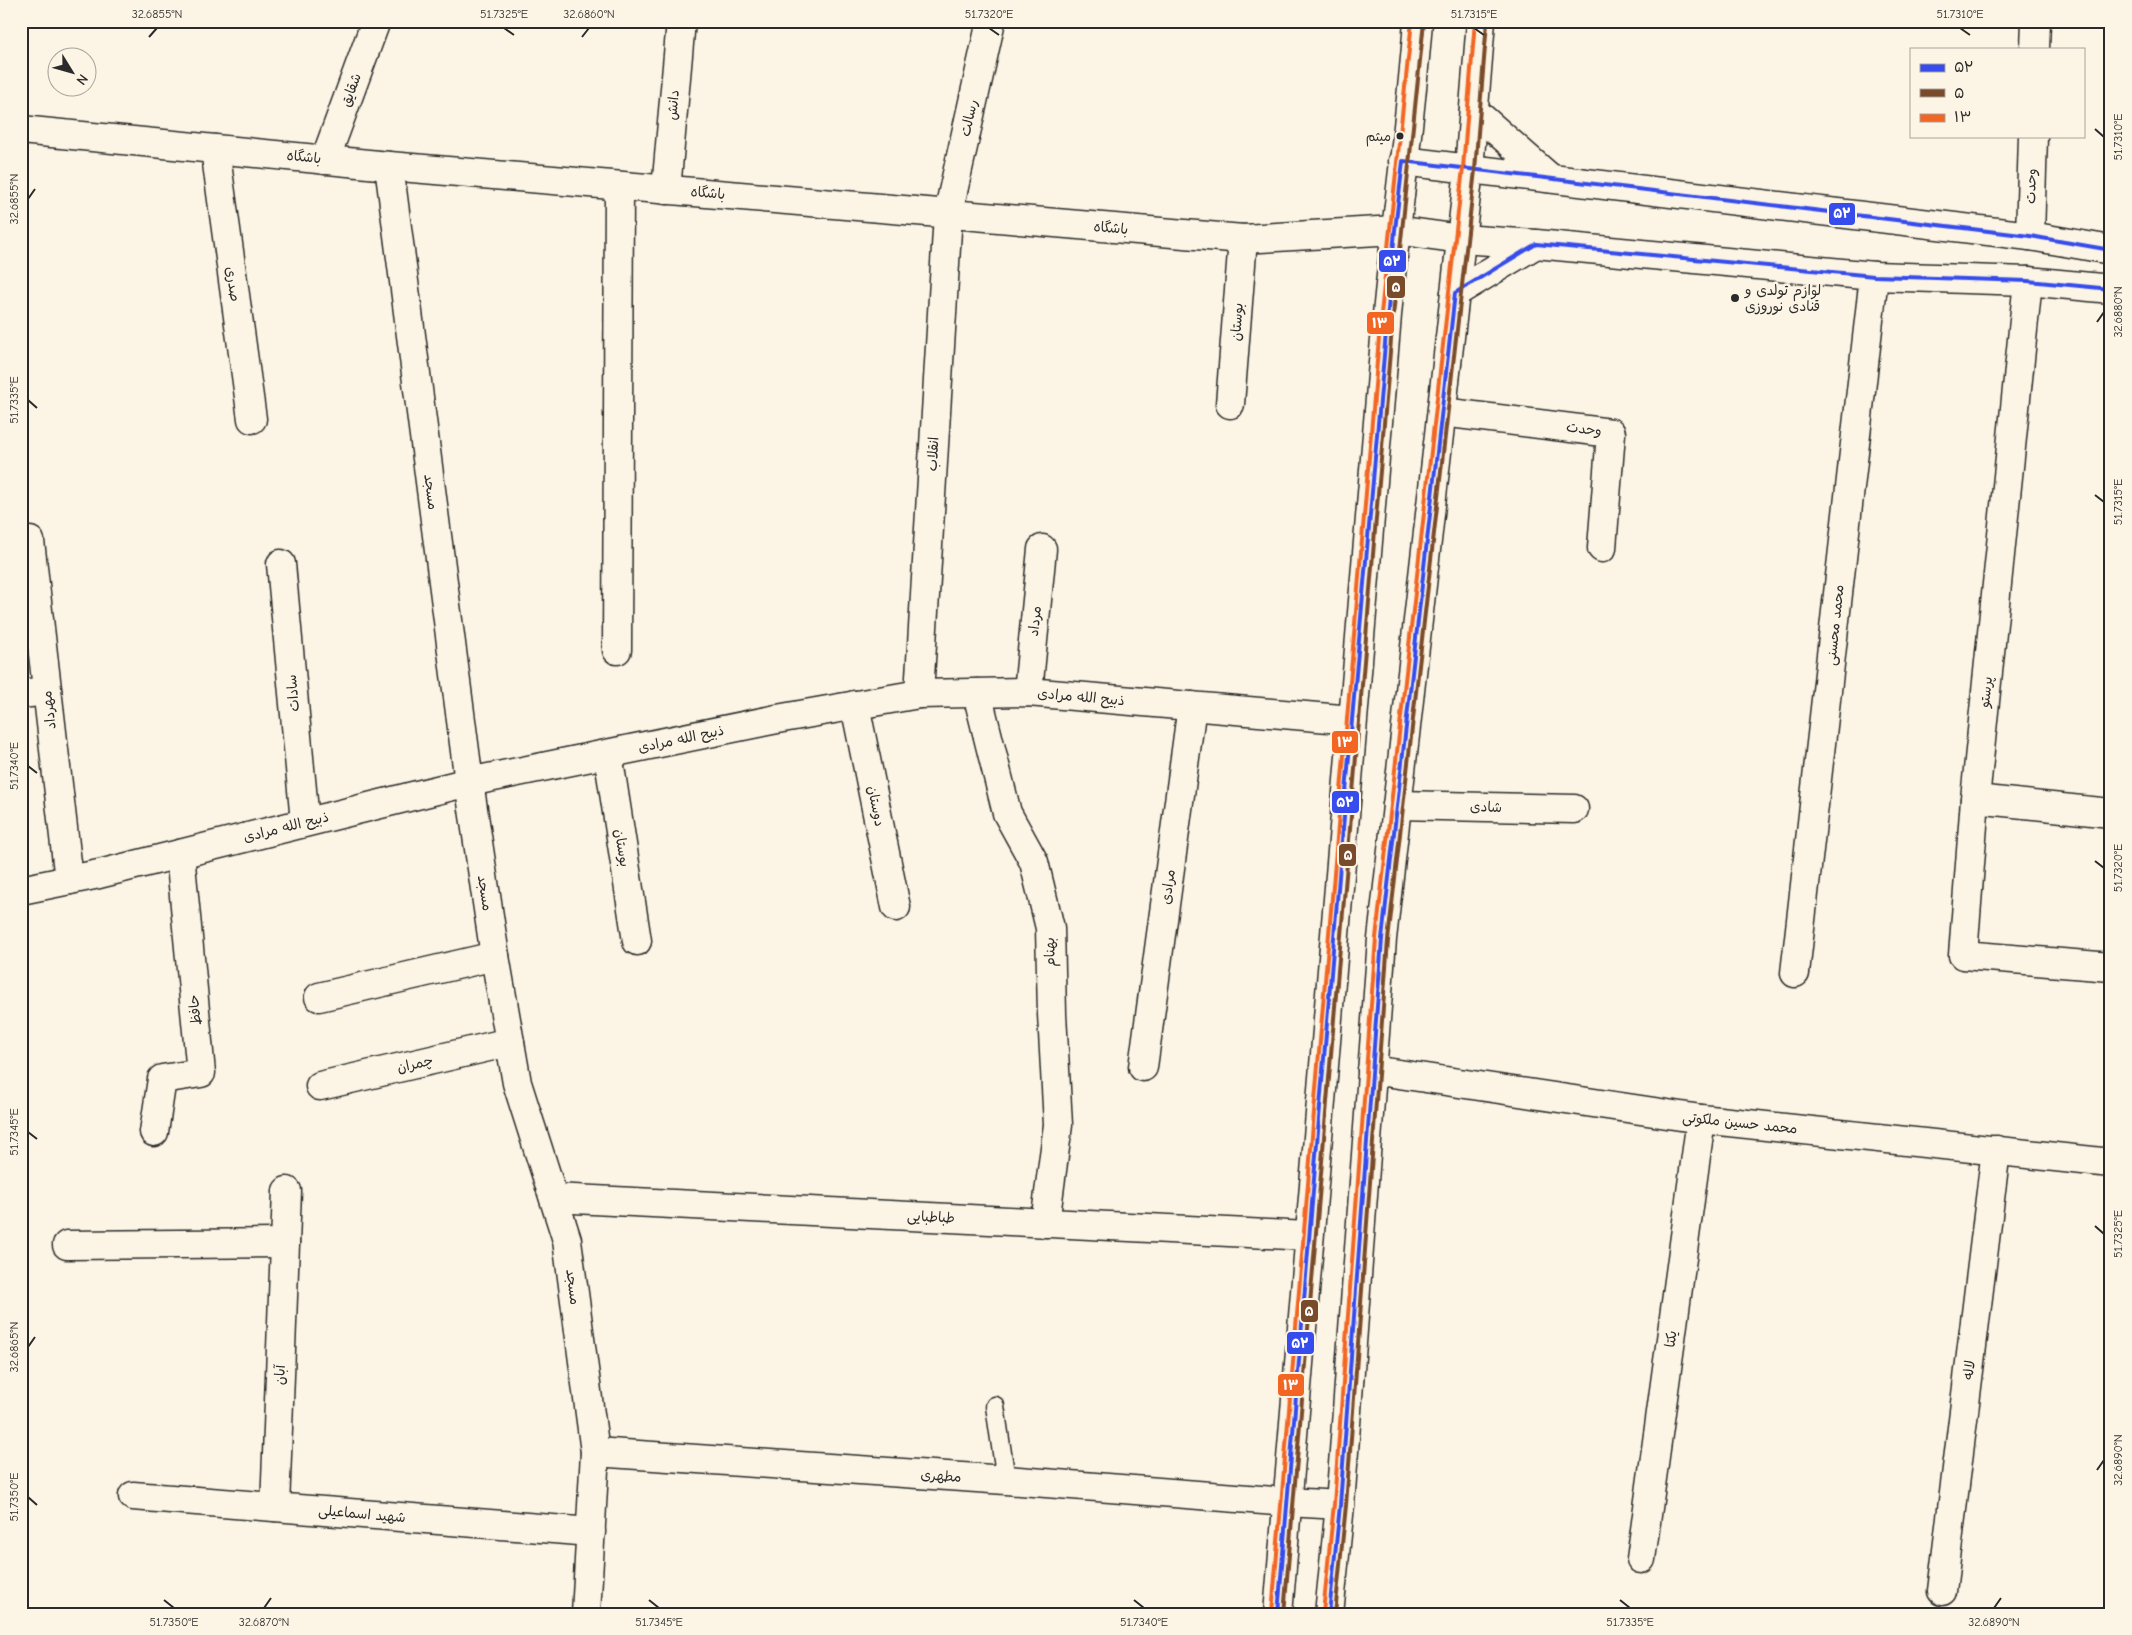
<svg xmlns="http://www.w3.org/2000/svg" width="2132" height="1635" font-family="'Comic Neue','Playpen Sans Arabic',sans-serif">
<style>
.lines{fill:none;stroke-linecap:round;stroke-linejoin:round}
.service-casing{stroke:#2b2b2b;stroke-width:21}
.minor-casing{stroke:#2b2b2b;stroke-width:31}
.secondary-casing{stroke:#2b2b2b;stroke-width:31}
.service{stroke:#fcf5e5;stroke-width:18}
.minor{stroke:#fcf5e5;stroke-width:28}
.secondary{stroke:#fcf5e5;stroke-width:28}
.bus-1-casing{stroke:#fcf5e5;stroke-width:8}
.bus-2-casing{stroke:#fcf5e5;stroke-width:8}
.bus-3-casing{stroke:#fcf5e5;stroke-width:8}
.bus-1{stroke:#364cec;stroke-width:4}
.bus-2{stroke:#7a4b2a;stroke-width:4}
.bus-3{stroke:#f26522;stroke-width:4}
.ticks{fill:none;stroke:#2b2b2b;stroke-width:2}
.bus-dot{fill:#2b2b2b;stroke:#fcf5e5;stroke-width:2}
.labels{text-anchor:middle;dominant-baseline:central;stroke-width:5;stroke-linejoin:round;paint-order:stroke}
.bus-label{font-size:13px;fill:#2b2b2b;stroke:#fcf5e5;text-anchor:end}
.street-label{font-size:14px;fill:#2b2b2b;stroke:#fcf5e5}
.poi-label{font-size:14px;fill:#2b2b2b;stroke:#fcf5e5;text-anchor:start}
.line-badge{stroke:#fcf5e5;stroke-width:2}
.badge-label{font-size:14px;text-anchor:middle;font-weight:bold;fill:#fff}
.neatline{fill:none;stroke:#2b2b2b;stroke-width:2}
.ticks-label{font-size:12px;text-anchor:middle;fill:#2b2b2b}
</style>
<rect width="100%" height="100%" fill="#fcf5e5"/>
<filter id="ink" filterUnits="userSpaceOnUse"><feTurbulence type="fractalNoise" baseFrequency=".02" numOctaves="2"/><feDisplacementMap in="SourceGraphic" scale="10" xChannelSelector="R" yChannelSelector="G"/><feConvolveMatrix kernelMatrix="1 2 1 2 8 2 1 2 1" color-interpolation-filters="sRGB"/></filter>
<g filter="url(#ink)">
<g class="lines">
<defs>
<polyline id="service" points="995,1406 1006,1480"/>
<g id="minor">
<polyline points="2035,49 2036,21"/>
<polyline points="21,130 389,166 1243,239 1395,230"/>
<polyline points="215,149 252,419"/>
<polyline points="325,160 376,21"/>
<polyline points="389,166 469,782 495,956 517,1083 567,1240 595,1452 586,1614"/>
<polyline points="666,190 681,21"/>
<polyline points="2030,236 2033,136"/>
<polyline points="2028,281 1975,799 1963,955 2111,967"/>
<polyline points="1230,404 1243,239"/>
<polyline points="1442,412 1611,433 1602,548"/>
<polyline points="30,541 69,880"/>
<polyline points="281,564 305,822"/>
<polyline points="617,650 619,186"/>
<polyline points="1028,692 1042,549"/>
<polyline points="977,693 1007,813 1034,862 1050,928 1052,1014 1058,1125 1045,1223"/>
<polyline points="21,694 47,691"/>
<polyline points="919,694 948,214 991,21"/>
<polyline points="855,705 896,907"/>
<polyline points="608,754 637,941"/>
<polyline points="1975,799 2111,813"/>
<polyline points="1397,805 1574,809"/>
<polyline points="21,890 99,874 469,782 777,719 919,694 1028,692 1352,720"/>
<polyline points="1795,973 1874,276"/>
<polyline points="319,997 495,956"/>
<polyline points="1143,1067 1192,706"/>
<polyline points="1372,1070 1701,1119 2111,1163"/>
<polyline points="320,1086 510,1042"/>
<polyline points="154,1132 162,1079 201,1073 180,854"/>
<polyline points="554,1198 1308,1236"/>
<polyline points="67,1245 285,1243"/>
<polyline points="595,1452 1006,1480 1287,1502"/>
<polyline points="133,1496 591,1532"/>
<polyline points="275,1507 287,1191"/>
<polyline points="1641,1559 1701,1119"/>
<polyline points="1942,1591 1996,1150"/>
</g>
<g id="secondary">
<polyline points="1474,111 1550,178"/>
<polyline points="1403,161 2030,236 2111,250"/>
<polyline points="1395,230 1461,239 1536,244 1874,276 2028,281 2111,289"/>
<polyline points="1455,293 1536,244"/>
<polyline points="1287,1502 1340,1505"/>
<path d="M 1278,1614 L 1387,315 C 1396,217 1411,120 1418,21"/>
<polyline points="1329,1614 1340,1505 1382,939 1469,169 1481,21"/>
</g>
</defs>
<use href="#service" class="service-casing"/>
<use href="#minor" class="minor-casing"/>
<use href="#secondary" class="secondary-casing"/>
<use href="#service" class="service"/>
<use href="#minor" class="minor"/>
<use href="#secondary" class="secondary"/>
<defs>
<g id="bus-1">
<polyline points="1278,1614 1352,720 1395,230 1403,161 2030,236 2111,250"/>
<polyline points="1329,1614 1340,1505 1382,939 1455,293 1536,244 1874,276 2028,281 2111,289"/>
</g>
<g id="bus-2">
<polyline points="1284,1614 1393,316 1424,22"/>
<polyline points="1335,1614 1346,1505 1388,940 1475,170 1487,22"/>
</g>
<g id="bus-3">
<polyline points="1272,1613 1381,314 1412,21"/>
<polyline points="1323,1613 1334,1504 1376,938 1463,168 1475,21"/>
</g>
</defs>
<use href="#bus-1" class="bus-1-casing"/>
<use href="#bus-2" class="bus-2-casing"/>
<use href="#bus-3" class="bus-3-casing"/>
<use href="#bus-1" class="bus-1"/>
<use href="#bus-2" class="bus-2"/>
<use href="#bus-3" class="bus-3"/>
</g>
</g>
<path class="ticks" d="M 504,28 L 514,35M 989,28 L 999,35M 1474,28 L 1484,35M 1960,28 L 1970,35M 149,37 L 157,28M 582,37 L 589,28M 2095,129 L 2104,137M 28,199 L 35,189M 2097,322 L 2104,312M 28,400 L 37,408M 2095,495 L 2104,502M 28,766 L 37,773M 2095,861 L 2104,868M 28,1132 L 37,1139M 2095,1226 L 2104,1234M 28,1347 L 35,1337M 2097,1470 L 2104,1460M 28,1497 L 37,1505M 164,1600 L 174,1608M 649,1600 L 659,1608M 1134,1600 L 1144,1608M 1620,1600 L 1630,1608M 264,1608 L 271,1598M 1994,1608 L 2001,1598"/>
<g class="bus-dot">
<circle cx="1400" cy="136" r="4.5"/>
<circle cx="1735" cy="298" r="5"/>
</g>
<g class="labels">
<g class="bus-label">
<text x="1391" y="136">میثم</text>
</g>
<g class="street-label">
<text transform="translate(351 90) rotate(-70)">شقایق</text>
<text transform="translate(673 105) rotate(-85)">دانش</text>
<text transform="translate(969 118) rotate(-77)">رسالت</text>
<text transform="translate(304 157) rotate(6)">باشگاه</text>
<text transform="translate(2031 186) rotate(-88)">وحدت</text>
<text transform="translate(708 193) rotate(5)">باشگاه</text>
<text transform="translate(1111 228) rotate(5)">باشگاه</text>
<text transform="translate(233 284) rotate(82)">صدری</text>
<text transform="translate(1237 322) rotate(-86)">بوستان</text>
<text transform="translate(1584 429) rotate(7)">وحدت</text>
<text transform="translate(933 454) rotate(-87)">انقلاب</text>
<text transform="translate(431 492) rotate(83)">مسجد</text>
<text transform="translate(1035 621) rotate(-84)">مرداد</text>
<text transform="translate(1835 625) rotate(-84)">محمد محسنی</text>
<text transform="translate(1986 692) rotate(-84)">پرستو</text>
<text transform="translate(293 693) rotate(-95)">سادات</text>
<text transform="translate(1081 697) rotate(5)">ذبیح الله مرادی</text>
<text transform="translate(49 710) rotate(-97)">مهرداد</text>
<text transform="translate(681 739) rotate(-12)">ذبیح الله مرادی</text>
<text transform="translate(876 806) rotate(79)">دوستان</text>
<text transform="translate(1486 807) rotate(2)">شادی</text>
<text transform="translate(286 827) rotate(-14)">ذبیح الله مرادی</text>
<text transform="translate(622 848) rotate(81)">بوستان</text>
<text transform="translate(1168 887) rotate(-82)">مرادی</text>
<text transform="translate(485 893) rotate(81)">مسجد</text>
<text transform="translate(1050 952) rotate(-91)">بهنام</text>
<text transform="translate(195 1010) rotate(-96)">حافظ</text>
<text transform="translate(415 1064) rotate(-13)">چمران</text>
<text transform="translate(1740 1123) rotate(6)">محمد حسین ملکوتی</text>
<text transform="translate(931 1217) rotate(3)">طباطبایی</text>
<text transform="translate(573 1287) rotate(83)">مسجد</text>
<text transform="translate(1671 1339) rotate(-82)">یکتا</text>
<text transform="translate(1969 1370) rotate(-83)">لاله</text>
<text transform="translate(280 1375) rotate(-88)">آبان</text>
<text transform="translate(941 1476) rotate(4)">مطهری</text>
<text transform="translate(362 1514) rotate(5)">شهید اسماعیلی</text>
</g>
<g class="poi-label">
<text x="1745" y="290">لوازم تولدی و<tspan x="1745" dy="16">قنادی نوروزی</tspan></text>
</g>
</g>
<g class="line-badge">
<rect x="1828" y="202" width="28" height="24" rx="5" fill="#364cec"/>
<rect x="1378" y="249" width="29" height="24" rx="5" fill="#364cec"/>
<rect x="1386" y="275" width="20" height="24" rx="5" fill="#7a4b2a"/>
<rect x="1366" y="311" width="29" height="24" rx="5" fill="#f26522"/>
<rect x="1331" y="730" width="28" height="24" rx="5" fill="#f26522"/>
<rect x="1331" y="790" width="29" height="24" rx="5" fill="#364cec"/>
<rect x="1338" y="843" width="19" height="24" rx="5" fill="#7a4b2a"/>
<rect x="1300" y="1299" width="19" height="24" rx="5" fill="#7a4b2a"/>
<rect x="1286" y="1331" width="29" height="24" rx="5" fill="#364cec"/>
<rect x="1277" y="1373" width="28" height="24" rx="5" fill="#f26522"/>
</g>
<g class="badge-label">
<text x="1842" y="218">۵۲</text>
<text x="1392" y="266">۵۲</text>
<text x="1396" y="292">۵</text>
<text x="1380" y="328">۱۳</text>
<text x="1345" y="747">۱۳</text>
<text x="1345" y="807">۵۲</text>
<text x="1348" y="860">۵</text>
<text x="1309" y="1316">۵</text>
<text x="1300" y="1348">۵۲</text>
<text x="1291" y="1390">۱۳</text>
</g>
<rect width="2132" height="1635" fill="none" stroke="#fcf5e5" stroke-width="55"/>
<rect x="1910" y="48" width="175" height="90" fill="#fcf5e5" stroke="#a8a49b"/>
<rect x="1920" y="64" width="25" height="8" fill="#364cec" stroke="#a8a49b"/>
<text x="1954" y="72" font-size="15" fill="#2b2b2b">۵۲</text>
<rect x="1920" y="89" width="25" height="8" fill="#7a4b2a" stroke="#a8a49b"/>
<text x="1954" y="98" font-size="15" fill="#2b2b2b">۵</text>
<rect x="1920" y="114" width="25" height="8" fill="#f26522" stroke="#a8a49b"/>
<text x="1954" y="122" font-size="15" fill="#2b2b2b">۱۳</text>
<g transform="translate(72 72) rotate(127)"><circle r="24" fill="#fcf5e5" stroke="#a8a49b"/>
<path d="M0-4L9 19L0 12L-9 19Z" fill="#2b2b2b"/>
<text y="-8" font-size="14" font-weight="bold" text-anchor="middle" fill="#2b2b2b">N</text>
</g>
<rect x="28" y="28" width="2076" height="1580" class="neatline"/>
<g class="ticks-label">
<text x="157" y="18">32.6855°N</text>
<text x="504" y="18">51.7325°E</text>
<text x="589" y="18">32.6860°N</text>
<text x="989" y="18">51.7320°E</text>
<text x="1474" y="18">51.7315°E</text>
<text x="1960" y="18">51.7310°E</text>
<text transform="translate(2118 137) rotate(-90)" y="4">51.7310°E</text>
<text transform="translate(14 199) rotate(-90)" y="4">32.6855°N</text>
<text transform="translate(2118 312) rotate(-90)" y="4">32.6880°N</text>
<text transform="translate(14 400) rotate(-90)" y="4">51.7335°E</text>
<text transform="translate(2118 502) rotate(-90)" y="4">51.7315°E</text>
<text transform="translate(14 766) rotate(-90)" y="4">51.7340°E</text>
<text transform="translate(2118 868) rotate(-90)" y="4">51.7320°E</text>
<text transform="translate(14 1132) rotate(-90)" y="4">51.7345°E</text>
<text transform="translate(2118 1234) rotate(-90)" y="4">51.7325°E</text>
<text transform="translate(14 1347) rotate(-90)" y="4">32.6865°N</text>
<text transform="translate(2118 1460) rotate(-90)" y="4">32.6890°N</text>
<text transform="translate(14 1497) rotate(-90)" y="4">51.7350°E</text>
<text x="174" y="1626">51.7350°E</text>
<text x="264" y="1626">32.6870°N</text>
<text x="659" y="1626">51.7345°E</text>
<text x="1144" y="1626">51.7340°E</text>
<text x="1630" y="1626">51.7335°E</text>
<text x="1994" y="1626">32.6890°N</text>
</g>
</svg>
